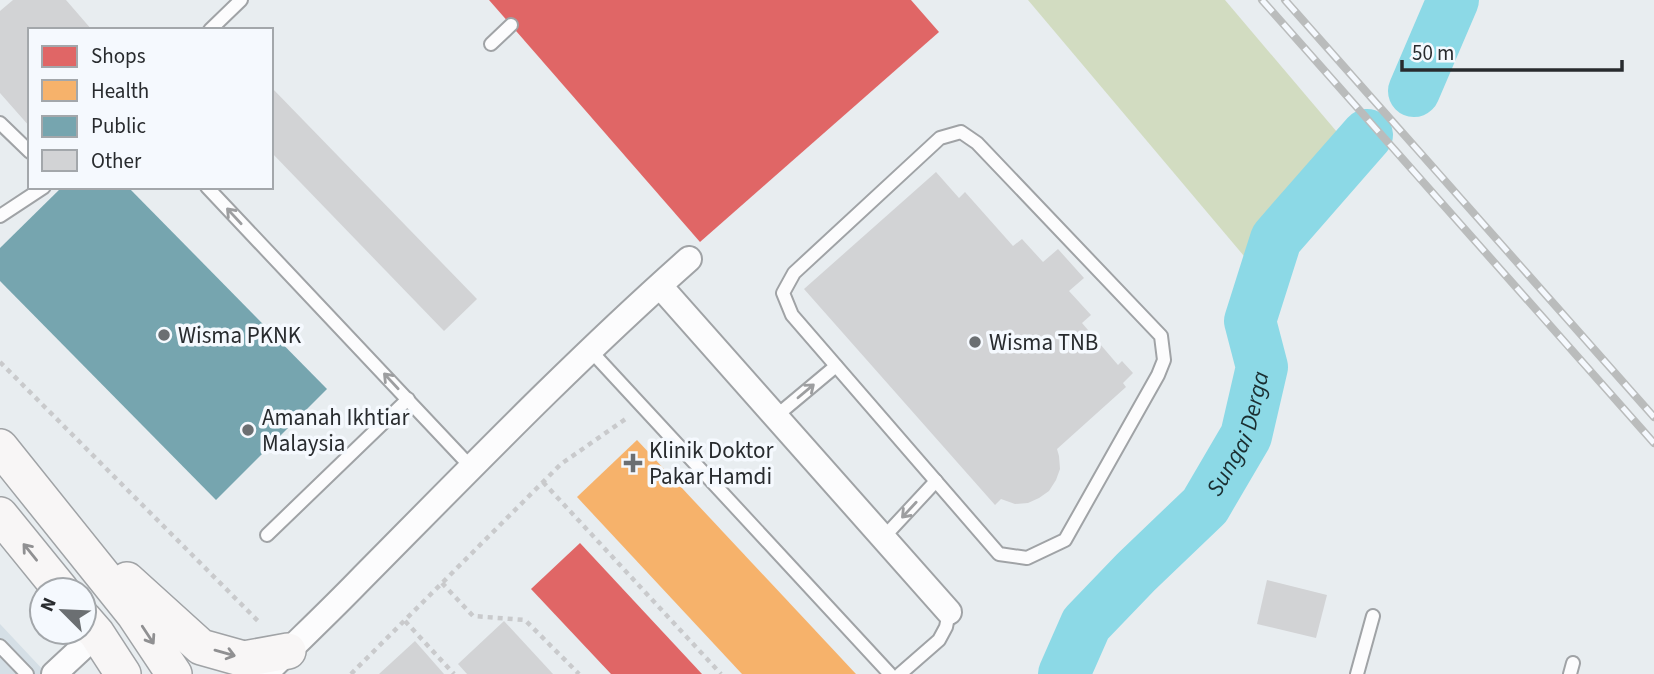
<svg xmlns="http://www.w3.org/2000/svg" width="1654" height="674" font-family="'Source Sans 3',sans-serif">
<style>
.built{fill:#d5dfe6}
.green{fill:#d2dcc1}
.shops{fill:#e06666}
.health{fill:#f6b26b}
.public{fill:#76a5af}
.lines{fill:none;stroke-linecap:round;stroke-linejoin:round}
.river{stroke:#8cd9e6;stroke-width:52}
.building{fill:#d2d3d5}
.lane-casing{stroke:#a0a3a6;stroke-width:16}
.street-casing{stroke:#a0a3a6;stroke-width:28}
.secondary-casing{stroke:#a0a3a6;stroke-width:38}
.path{stroke:#c9cacc;stroke-width:4.5;stroke-dasharray:5 5;stroke-linecap:butt}
.lane{stroke:#fcfcfd;stroke-width:12}
.street{stroke:#fcfcfd;stroke-width:24}
.secondary{stroke:#f8f6f6;stroke-width:35}
.rail-casing{stroke:#babcbc;stroke-width:8}
.rail{stroke:#f5f9fe;stroke-width:5;stroke-dasharray:16;stroke-linecap:butt}
.oneway{stroke:#9d9ea0}
.oneway2{stroke:#909092}
.poi-dot{fill:#6b6f72;stroke:#f5f9fe;stroke-width:2.5}
.labels{text-anchor:middle;dominant-baseline:central;stroke-width:7;stroke-linejoin:round;paint-order:stroke}
.poi-label{font-size:23px;fill:#282b2e;stroke:#f5f9fe;text-anchor:start}
.water-label{font-size:24px;font-style:italic;fill:#1a2e31;stroke:#f5f9fe}
</style>
<rect width="100%" height="100%" fill="#e8edf0"/>
<polygon class="built" points="0,624 45,672 43,674 0,674"/>
<polygon class="green" points="1028,0 1225,0 1348,145 1249,262"/>
<g class="shops">
<polygon points="489,0 911,0 939,32 700,242"/>
<polygon points="580,543 702,674 611,674 531,589"/>
</g>
<polygon class="health" points="637,440 856,674 742,674 577,497"/>
<polygon class="public" points="62,187 128,187 327,389 216,500 0,281 0,248"/>
<g class="lines">
<g class="river">
<polyline points="1414,91 1453,0"/>
<path id="s1" d="M 1064,674 L 1086,624 L 1136,572 L 1205,506 L 1246,436 L 1262,367 L 1250,321 L 1276,239 L 1367,135"/>
</g>
</g>
<g class="building">
<polygon points="13,0 66,0 92,30 30,30 30,127 0,93 0,11"/>
<polygon points="271,87 477,299 444,331 271,152"/>
<polygon points="936,172 959,198 965,192 1013,246 1022,239 1043,262 1058,249 1084,278 1069,291 1091,315 1082,323 1118,365 1122,361 1133,373 1123,383 1126,387 1057,449 1059,456 1060,469 1056,480 1049,491 1039,498 1028,503 1015,504 1001,499 995,505 804,289"/>
<polygon points="1267,580 1327,595 1316,638 1257,624"/>
<polygon points="504,621 553,674 467,674 458,664"/>
<polygon points="415,641 444,674 379,674"/>
</g>
<g class="lines">
<defs>
<g id="lane">
<polyline points="210,30 241,0"/>
<polyline points="491,44 511,25"/>
<polyline points="0,123 30,152"/>
<polygon points="961,132 977,143 1161,336 1164,360 1158,375 1065,540 1027,558 999,554 792,315 783,293 794,273 940,138"/>
<polyline points="207,187 471,467"/>
<polyline points="0,216 44,187"/>
<polyline points="590,350 890,674"/>
<polyline points="775,417 836,366"/>
<polyline points="267,535 408,399"/>
<polyline points="883,538 936,481"/>
<polyline points="0,646 27,674"/>
<polyline points="900,674 939,640 946,627 949,612"/>
<polyline points="1357,674 1373,616"/>
<polyline points="1570,674 1573,663"/>
</g>
<g id="street">
<polyline points="660,286 949,612"/>
<polyline points="54,674 97,634"/>
<path d="M 265,674 C 296,643 328,613 359,581 C 467,472 574,361 689,259"/>
</g>
<g id="secondary">
<polyline points="0,447 134,614 174,674"/>
<polyline points="0,515 61,590"/>
<polyline points="127,580 201,647 244,659 288,651"/>
<polyline points="84,619 97,634 123,674"/>
</g>
</defs>
<use href="#lane" class="lane-casing"/>
<use href="#street" class="street-casing"/>
<use href="#secondary" class="secondary-casing"/>
<g class="path">
<polyline points="0,362 261,624"/>
<polyline points="543,482 721,674"/>
<polyline points="442,583 473,616 525,620 579,674"/>
<polyline points="405,621 454,674"/>
<polyline points="351,674 561,464 627,418"/>
</g>
<use href="#lane" class="lane"/>
<use href="#street" class="street"/>
<use href="#secondary" class="secondary"/>
<defs>
<g id="rail">
<polyline points="1262,0 1654,443"/>
<polyline points="1285,0 1654,417"/>
</g>
</defs>
<use href="#rail" class="rail-casing"/>
<use href="#rail" class="rail"/>
</g>
<defs><path id="oneway-shaft" d="M-6 0H5M1.5-3L5.5 0L1.5 3" fill="none" stroke-width="1.6" stroke-linecap="round" stroke-linejoin="round" transform="scale(1.75)"/></defs>
<g class="oneway">
<use href="#oneway-shaft" transform="translate(234 216) rotate(-133)"/>
<use href="#oneway-shaft" transform="translate(391 381) rotate(-133)"/>
<use href="#oneway-shaft" transform="translate(806 391) rotate(-40)"/>
<use href="#oneway-shaft" transform="translate(909 510) rotate(133)"/>
</g>
<g class="oneway2">
<use href="#oneway-shaft" transform="translate(30 552) rotate(-129)"/>
<use href="#oneway-shaft" transform="translate(148 635) rotate(57)"/>
<use href="#oneway-shaft" transform="translate(225 653) rotate(16)"/>
</g>
<g class="poi-dot">
<circle cx="164" cy="335" r="7"/>
<circle cx="975" cy="342" r="7"/>
<circle cx="248" cy="430" r="7"/>
<path d="M629.5 452.5h7v7h7v7h-7v7h-7v-7h-7v-7h7z"/>
</g>
<g class="labels">
<g class="poi-label">
<text x="178" y="335">Wisma PKNK</text>
<text x="989" y="342">Wisma TNB</text>
<text x="262" y="417">Amanah Ikhtiar<tspan x="262" dy="26">Malaysia</tspan></text>
<text x="649" y="450">Klinik Doktor<tspan x="649" dy="26">Pakar Hamdi</tspan></text>
</g>
<g class="water-label">
<text stroke="none"><textPath href="#s1" startOffset="303">Sungai Derga</textPath></text>
</g>
</g>
<rect x="28" y="28" width="245" height="161" fill="#f5f9fe" stroke="#a3a7ab" stroke-width="2"/>
<rect x="42" y="46" width="35" height="21" fill="#e06666" stroke="#a3a7ab" stroke-width="2"/>
<text x="91" y="63" font-size="21" fill="#282b2e">Shops</text>
<rect x="42" y="80" width="35" height="21" fill="#f6b26b" stroke="#a3a7ab" stroke-width="2"/>
<text x="91" y="98" font-size="21" fill="#282b2e">Health</text>
<rect x="42" y="116" width="35" height="21" fill="#76a5af" stroke="#a3a7ab" stroke-width="2"/>
<text x="91" y="133" font-size="21" fill="#282b2e">Public</text>
<rect x="42" y="150" width="35" height="21" fill="#d2d3d5" stroke="#a3a7ab" stroke-width="2"/>
<text x="91" y="168" font-size="21" fill="#282b2e">Other</text>
<g transform="translate(63 611) rotate(294)"><circle r="33" fill="#f5f9fe" stroke="#a3a7ab" stroke-width="2"/>
<path d="M0-5L12 26L0 18L-12 26Z" fill="#6b6f72"/>
<text y="-10" font-size="19" font-weight="bold" text-anchor="middle" fill="#282b2e">N</text>
</g>
<path d="M1402 60v10h220v-10" fill="none" stroke="#282b2e" stroke-width="3.5"/>
<text x="1412" y="60" font-size="21" fill="#282b2e" stroke="#f5f9fe" stroke-width="5" paint-order="stroke">50 m</text>
</svg>
